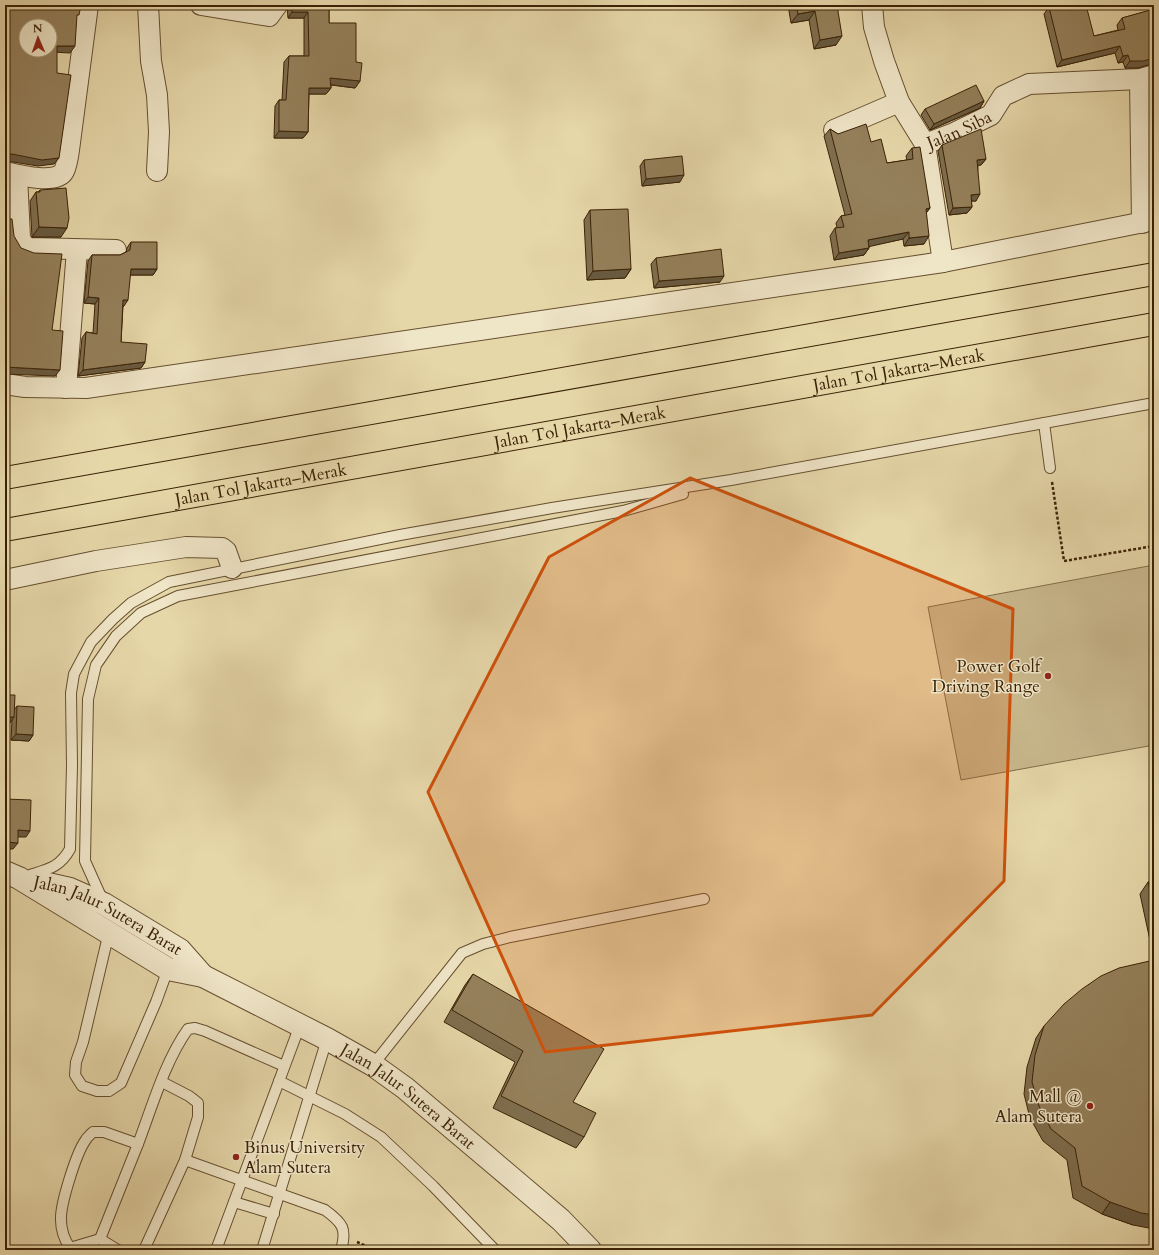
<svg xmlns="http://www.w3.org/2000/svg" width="1159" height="1255" font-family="Cardo,serif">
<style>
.pitch{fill:#c9b88d;stroke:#826d4a}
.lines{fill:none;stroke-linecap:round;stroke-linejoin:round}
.service-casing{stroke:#664f2f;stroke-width:12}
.minor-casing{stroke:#664f2f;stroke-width:22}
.tertiary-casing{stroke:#664f2f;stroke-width:24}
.motorway-casing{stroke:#3b2206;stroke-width:24}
.path{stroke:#3b2206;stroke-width:2.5;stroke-dasharray:3 2;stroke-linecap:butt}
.service{stroke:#efe5c7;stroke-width:10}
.minor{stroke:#efe5c7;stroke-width:20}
.tertiary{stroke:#efe5c7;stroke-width:22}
.motorway{stroke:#e6d7a9;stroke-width:22}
.wall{fill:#7f6e4e;stroke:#3b2206}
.shaded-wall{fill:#685a40;stroke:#3b2206}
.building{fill:#94805b;stroke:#3b2206;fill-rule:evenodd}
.marked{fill:#ce510b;fill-opacity:0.2;stroke:#ce510b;stroke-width:3;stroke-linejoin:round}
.poi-dot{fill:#8f2418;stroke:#efe5c7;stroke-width:1.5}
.labels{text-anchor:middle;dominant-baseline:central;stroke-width:3;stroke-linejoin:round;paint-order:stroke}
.street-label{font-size:17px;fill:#3b2206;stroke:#efe5c7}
.poi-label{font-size:17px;fill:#3b2206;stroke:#efe5c7;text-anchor:end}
</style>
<rect width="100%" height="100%" fill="#e6d7a9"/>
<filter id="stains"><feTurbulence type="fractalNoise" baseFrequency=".005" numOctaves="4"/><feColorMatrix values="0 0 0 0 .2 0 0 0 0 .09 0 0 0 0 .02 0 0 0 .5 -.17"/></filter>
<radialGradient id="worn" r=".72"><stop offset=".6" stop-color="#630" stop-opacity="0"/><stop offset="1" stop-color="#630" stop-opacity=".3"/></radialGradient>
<polygon class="pitch" points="1154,565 1154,745 961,780 928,607"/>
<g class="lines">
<defs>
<g id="service">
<polyline points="1044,423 1050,468"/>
<path d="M 30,875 C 49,869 60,867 70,849 L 72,765 L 71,693 L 74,674 L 91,642 L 113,619 L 131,603 L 169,582 L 400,535 L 552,508 L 731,480 L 1154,403"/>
<polyline points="103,901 85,861 88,699 96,665 116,636 141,613 178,596 623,511 683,494"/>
<polyline points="109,932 83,1042 76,1062 75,1075 82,1086 97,1091 109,1091 121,1083 156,1002 168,969"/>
<polyline points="373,1065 462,953 483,944 510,937 704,899"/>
<polyline points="279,1081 345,1114 381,1137 433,1186 495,1250"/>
<path d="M 185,1160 L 325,1210 C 343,1223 347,1229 341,1250"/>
<polyline points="234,1202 274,1214"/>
<path d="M 100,1239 L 70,1248 C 64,1239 61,1231 61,1220 C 60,1205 76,1154 85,1141 C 87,1137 90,1135 93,1132 L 104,1132 L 138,1144 C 152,1107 165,1061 188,1029 L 195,1028 L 205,1031 L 284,1066"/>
<polyline points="118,1250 100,1239 138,1144"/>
<polyline points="144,1250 185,1160 198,1117 198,1103 189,1096 162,1082"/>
<polyline points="216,1250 300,1025"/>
<polyline points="262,1250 327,1039"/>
</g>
<g id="minor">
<polyline points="148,5 151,61 157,95 159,132 157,171"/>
<polyline points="201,5 269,16 277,5"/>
<polyline points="872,5 874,27 884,61 899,102 925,144 943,262 1154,220"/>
<polyline points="1140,79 1142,223"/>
<polyline points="834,130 899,102"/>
<path id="s1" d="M 925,144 L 954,133 L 991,115 L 1003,96 L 1029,84 L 1140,79 L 1154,75"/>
<path d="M 5,172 C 18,175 57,185 64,171 C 67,165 68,157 69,150 L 88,5"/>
<polyline points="17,175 20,238 24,246 30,248 116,250"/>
<polyline points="5,384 25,387 86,388 943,262"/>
<polyline points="66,388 77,250"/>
<polyline points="5,580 96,561 186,547 222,548 226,551 232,568"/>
</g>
<g id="tertiary">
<path id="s2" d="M 5,872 L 19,878 L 168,969 L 203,976 L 327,1039 L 373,1065 L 405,1088 L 488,1158 L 561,1220 L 590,1250"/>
<path id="s3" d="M 35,881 L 70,889 L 104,904 L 180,950 L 203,976"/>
</g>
<g id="motorway">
<polyline points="5,478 1154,274"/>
<path id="s4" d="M 5,530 L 1154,324"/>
</g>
</defs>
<use href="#service" class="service-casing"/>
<use href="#minor" class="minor-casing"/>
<use href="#tertiary" class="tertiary-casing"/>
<use href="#motorway" class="motorway-casing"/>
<g class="path">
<polyline points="1052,482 1064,561 1154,546"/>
<polyline points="357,1242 375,1250"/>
</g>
<use href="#service" class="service"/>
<use href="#minor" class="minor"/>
<use href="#tertiary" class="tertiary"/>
<use href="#motorway" class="motorway"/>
</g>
<g class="wall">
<polygon points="287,5 329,5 329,23 356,62 360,81 355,88 331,85 331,88 326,94 309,94 308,132 303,138 274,138 275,106 279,100 282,100 284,62 289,56 304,56 304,18 288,18"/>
<polygon points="788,5 837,5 836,45 814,49 809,20 791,23"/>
<polygon points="1151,5 1154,5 1151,64 1138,68 1125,68 1123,62 1118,63 1115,53 1057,67 1044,14 1049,7 1094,36 1118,30 1117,25 1122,18 1148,11"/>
<polygon points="984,101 980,108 930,130 921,115 925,109"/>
<polygon points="830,129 838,134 871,142 887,163 907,160 906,156 912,148 930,208 926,213 924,244 904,246 903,239 869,246 869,248 864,255 834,260 830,236 835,228 837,228 836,223 841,216 845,215 824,136"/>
<polygon points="942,145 986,159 981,165 978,165 976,201 971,201 972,207 967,213 949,215 938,151"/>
<polygon points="644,160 680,182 642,186 640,166"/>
<polygon points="40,190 61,237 32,237 30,201 36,192 38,192"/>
<polygon points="590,210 631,269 625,278 587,280 584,220"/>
<polygon points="131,242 157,269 153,275 130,275 124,306 123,306 121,342 145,362 141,368 78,376 82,338 86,332 93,333 95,304 84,303 88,261 92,255 120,255 126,252 127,248"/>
<polygon points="656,258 720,282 654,288 651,264"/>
<polygon points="17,706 33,735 29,741 11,740 12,720 10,723 14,710"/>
<polygon points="1154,881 1154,959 1140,894 1148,882"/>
<polygon points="473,974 573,1102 584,1137 576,1148 493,1108 515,1062 444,1022 465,985"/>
<polygon points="1044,1026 1133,1225 1102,1214 1073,1198 1067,1160 1043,1141 1030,1118 1024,1094 1027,1067 1036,1038"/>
</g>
<g class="shaded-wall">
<polygon points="815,11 809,20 791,23 798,14"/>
<polygon points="292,12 308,12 304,18 288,18"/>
<polygon points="842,36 836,45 814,49 820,40"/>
<polygon points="57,46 75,46 70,53 53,52"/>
<polygon points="1120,46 1115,53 1057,67 1062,60"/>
<polygon points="1128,55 1123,62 1118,63 1123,56"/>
<polygon points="1154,58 1154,65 1151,64 1138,68 1125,68 1130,61"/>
<polygon points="330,78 360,81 355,88 326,84"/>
<polygon points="309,88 331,88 326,94 304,94"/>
<polygon points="984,101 980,108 930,130 934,124"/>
<polygon points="279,131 308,132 303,138 274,138"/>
<polygon points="12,154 59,158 54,164 38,166 7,161 5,161 5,155"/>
<polygon points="986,159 981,165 973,166 977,160"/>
<polygon points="684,175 680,182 642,186 646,179"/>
<polygon points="980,194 976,201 967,201 971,195"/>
<polygon points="972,207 967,213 949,215 953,208"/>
<polygon points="930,208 924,216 926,209"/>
<polygon points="39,227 67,228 61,237 32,237"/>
<polygon points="909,232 903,239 863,248 868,240"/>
<polygon points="929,236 924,244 904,246 909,238"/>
<polygon points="869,248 864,255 834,260 839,253"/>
<polygon points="131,269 157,269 153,275 126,275"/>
<polygon points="631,269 625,278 587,280 593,271"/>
<polygon points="724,276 720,282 654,288 659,281"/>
<polygon points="88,297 99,298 95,304 84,303"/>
<polygon points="123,300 128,300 124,306 119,306"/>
<polygon points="145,362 141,368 78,376 83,370"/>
<polygon points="5,367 60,370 55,376 5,374"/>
<polygon points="5,717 14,717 10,723 5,723"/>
<polygon points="16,734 33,735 29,741 11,740"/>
<polygon points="18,830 30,831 26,837 14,837"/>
<polygon points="5,842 18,843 13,849 5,849"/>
<polygon points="1110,1202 1154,1215 1154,1229 1133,1225 1102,1214"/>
</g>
<g class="building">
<path d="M 5,5 L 81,5 L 79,15 L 77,15 L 75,46 L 57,46 L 57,73 L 71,75 L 59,158 L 42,160 L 12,154 L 5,155 ZM 26,26 L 50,26 L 50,50 L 26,50 Z"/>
<polygon points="292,5 329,5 329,23 356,23 356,62 362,63 360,81 330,78 331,88 309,88 308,132 279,131 279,100 286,100 289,56 309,56 308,12 292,12"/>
<polygon points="796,5 837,5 842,36 820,40 815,11 798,14"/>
<polygon points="1057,5 1086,5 1094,36 1125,29 1122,18 1154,9 1153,5 1154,5 1154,58 1143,61 1130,61 1128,55 1123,56 1120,46 1062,60 1049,7"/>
<polygon points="976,85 984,101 934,124 925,109"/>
<polygon points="866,124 871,142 881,139 887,163 913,159 912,148 920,147 930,208 926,209 929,236 909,238 909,232 868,240 869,248 839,253 835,228 844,227 841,216 852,214 830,129 838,134"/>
<polygon points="981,129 986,159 977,160 980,194 971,195 972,207 953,208 942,145"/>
<polygon points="682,156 684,175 646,179 644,160"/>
<polygon points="66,188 69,218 67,228 39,227 36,192 40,192 40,190"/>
<polygon points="628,209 631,269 593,271 590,210"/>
<polygon points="5,219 12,219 14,236 21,248 34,253 62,254 52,330 63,331 60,370 5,367"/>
<polygon points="131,242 157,242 157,269 131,269 128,300 123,300 121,342 147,344 145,362 83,370 86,332 97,334 99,298 88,297 92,255 120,255 130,250"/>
<polygon points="721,249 724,276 659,281 656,258"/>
<polygon points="5,695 15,695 14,717 5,717"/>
<polygon points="17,706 34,707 33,735 16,734"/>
<polygon points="5,799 31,800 30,831 18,830 18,843 5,842"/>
<polygon points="1154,881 1154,908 1148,882"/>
<polygon points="1154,960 1154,1215 1141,1213 1110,1202 1082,1186 1075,1148 1051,1129 1039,1106 1032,1082 1035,1055 1044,1026 1064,1004 1082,989 1101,976 1119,968"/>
<polygon points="473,974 604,1049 573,1102 596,1113 584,1137 501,1096 523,1051 452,1010"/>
</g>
<path class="marked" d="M 690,478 L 1013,609 L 1004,881 L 872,1015 L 545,1052 L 428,792 L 549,557 Z"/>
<g class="poi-dot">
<circle cx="1048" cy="676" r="4"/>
<circle cx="1090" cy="1106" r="4"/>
<circle cx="236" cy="1157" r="4"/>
</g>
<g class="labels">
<g class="street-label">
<text stroke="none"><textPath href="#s1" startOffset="37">Jalan Siba</textPath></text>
<text stroke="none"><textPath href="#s4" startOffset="908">Jalan Tol Jakarta–Merak</textPath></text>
<text stroke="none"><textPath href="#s4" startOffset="584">Jalan Tol Jakarta–Merak</textPath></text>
<text stroke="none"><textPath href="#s4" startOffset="260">Jalan Tol Jakarta–Merak</textPath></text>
<text stroke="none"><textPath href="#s3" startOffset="81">Jalan Jalur Sutera Barat</textPath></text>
<text stroke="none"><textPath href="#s2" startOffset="464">Jalan Jalur Sutera Barat</textPath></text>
</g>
<g class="poi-label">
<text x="1040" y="666">Power Golf<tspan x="1040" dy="20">Driving Range</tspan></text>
<text x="1082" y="1096">Mall @<tspan x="1082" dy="20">Alam Sutera</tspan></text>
<text x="244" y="1147" text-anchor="start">Binus University<tspan x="244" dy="20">Alam Sutera</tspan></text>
</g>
</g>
<rect width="1159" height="1255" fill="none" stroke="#e6d7a9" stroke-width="20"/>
<rect x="6" y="6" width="1147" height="1243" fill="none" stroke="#3b2206" stroke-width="2"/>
<rect x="10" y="10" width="1139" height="1235" fill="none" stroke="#3b2206"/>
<g transform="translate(38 38) rotate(358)"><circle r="19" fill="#efe5c7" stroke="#a7977a"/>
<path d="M0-3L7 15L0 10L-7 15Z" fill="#8f2418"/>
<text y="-6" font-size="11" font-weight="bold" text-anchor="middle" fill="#3b2206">N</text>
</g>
<rect width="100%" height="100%" filter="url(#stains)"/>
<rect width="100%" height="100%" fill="url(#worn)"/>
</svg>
